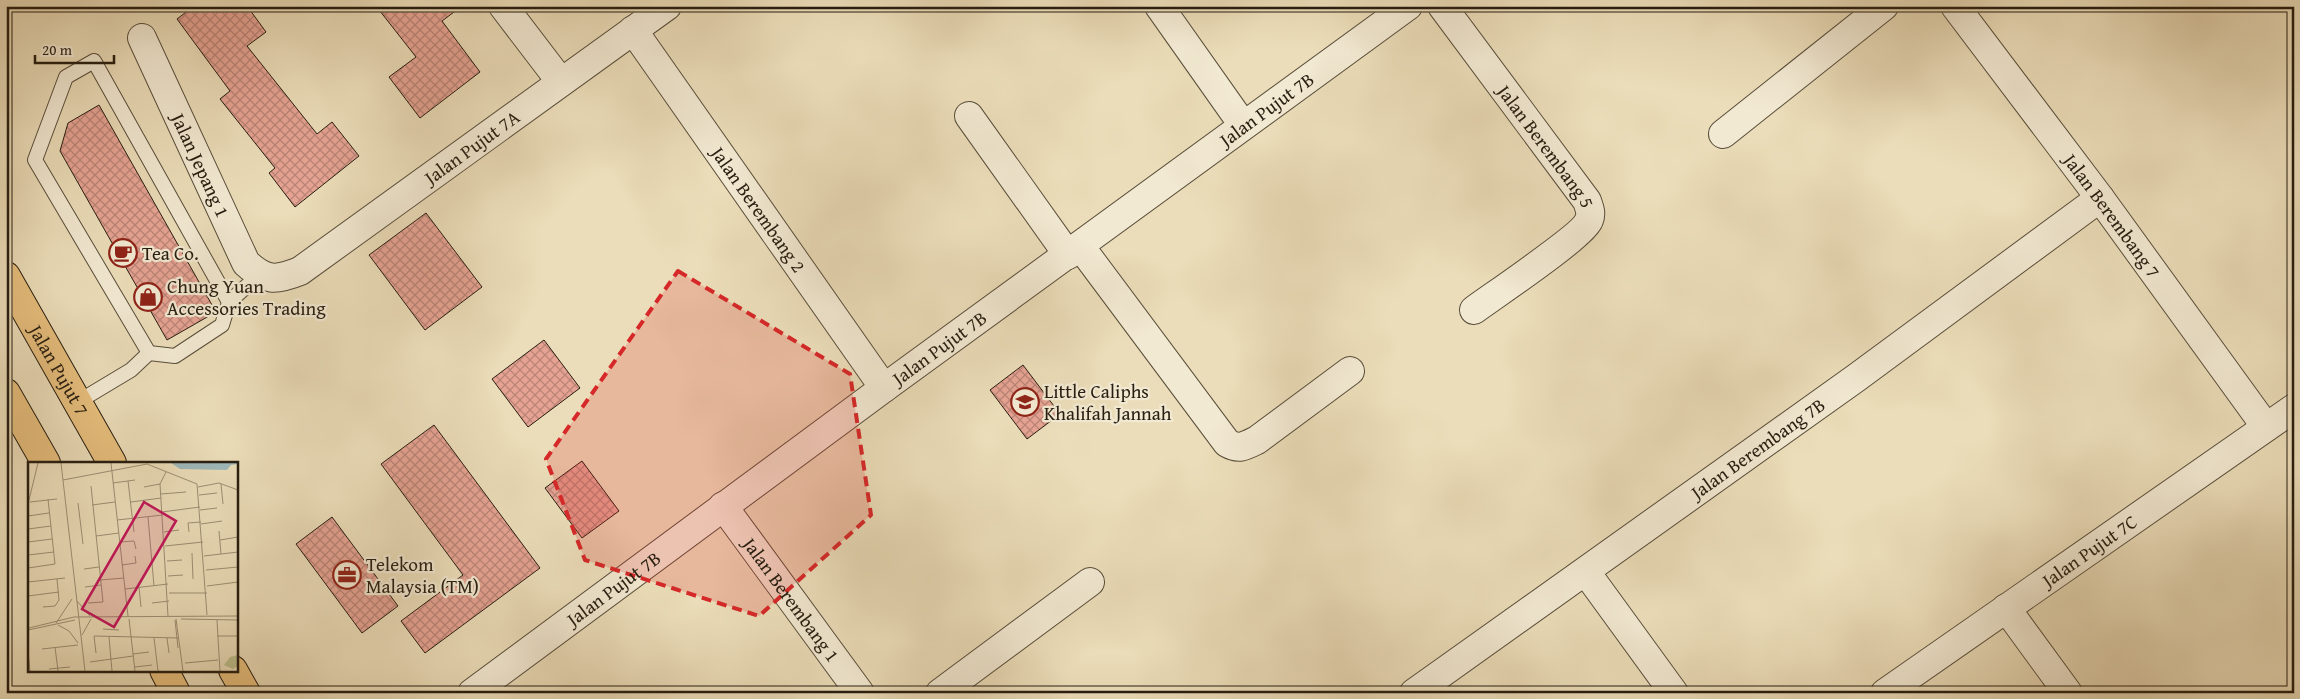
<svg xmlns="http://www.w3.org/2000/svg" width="2300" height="699" font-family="'Gentium Book Plus',serif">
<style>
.building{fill:url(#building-cross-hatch);stroke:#271d10}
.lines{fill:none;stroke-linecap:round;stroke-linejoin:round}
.service-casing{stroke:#584d3a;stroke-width:16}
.minor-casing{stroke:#584d3a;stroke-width:30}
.primary-casing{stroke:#271d10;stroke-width:30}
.service{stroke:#f2e9d2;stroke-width:14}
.minor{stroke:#f2e9d2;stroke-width:28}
.primary{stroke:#e6be7c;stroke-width:28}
.marked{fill:#d62828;fill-opacity:0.2;stroke:#d62828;stroke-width:4;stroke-dasharray:10 6;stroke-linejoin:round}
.labels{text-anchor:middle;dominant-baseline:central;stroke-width:4.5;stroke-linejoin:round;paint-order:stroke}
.street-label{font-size:19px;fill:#271d10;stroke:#f2e9d2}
.poi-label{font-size:19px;fill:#271d10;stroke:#f2e9d2;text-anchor:start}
.inset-road{fill:none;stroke:#9d9075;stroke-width:1}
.view{fill:#c2185b;fill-opacity:0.15;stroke:#c2185b;stroke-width:2.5}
.inset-edge{fill:none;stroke:#271d10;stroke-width:2.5}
</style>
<defs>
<pattern id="building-cross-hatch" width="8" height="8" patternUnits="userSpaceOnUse" patternTransform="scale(1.25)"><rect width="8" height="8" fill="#e6a393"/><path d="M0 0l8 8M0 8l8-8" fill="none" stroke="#ba8477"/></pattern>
</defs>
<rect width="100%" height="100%" fill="#ebddb9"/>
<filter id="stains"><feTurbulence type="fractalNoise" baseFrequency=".004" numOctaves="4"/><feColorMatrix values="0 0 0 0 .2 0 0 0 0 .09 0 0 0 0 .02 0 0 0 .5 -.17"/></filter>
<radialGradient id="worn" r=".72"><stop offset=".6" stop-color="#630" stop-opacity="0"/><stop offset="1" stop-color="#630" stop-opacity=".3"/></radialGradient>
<g class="building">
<polygon points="194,6 247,6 266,32 247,46 317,134 332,122 359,156 295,207 269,173 275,168 220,99 230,91 177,19"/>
<polygon points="376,6 462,6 442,21 480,72 420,118 389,77 416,57"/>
<polygon points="99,105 216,312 167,340 60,151 68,123"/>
<polygon points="426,213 482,287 425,330 369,255"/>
<polygon points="544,340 580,388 528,427 492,379"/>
<polygon points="1023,365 1060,414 1027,439 990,390"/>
<polygon points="434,425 540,568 425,653 401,621 463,575 381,464"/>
<polygon points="582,461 619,511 582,538 545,488"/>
<polygon points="332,517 398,606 362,633 296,544"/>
</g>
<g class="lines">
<defs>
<g id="service">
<polygon points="94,61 229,302 222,325 175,356 149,353 35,160 66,77"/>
<polyline points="229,302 259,275"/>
<polyline points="76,403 131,370 149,353"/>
</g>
<g id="minor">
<polyline points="503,6 561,82"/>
<polyline points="1159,6 1243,125"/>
<path id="s1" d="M 1442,6 L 1587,201 C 1589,207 1592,213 1589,220 C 1584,235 1493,296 1474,310"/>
<path id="s2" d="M 1955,6 L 2100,198 L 2266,427"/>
<path id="s3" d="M 633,30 L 884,388"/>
<path id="s4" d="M 142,38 L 246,263 C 266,281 275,281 300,271 L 667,6"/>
<polyline points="969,116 1068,255"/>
<polyline points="1723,134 1884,6"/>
<path d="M 1080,246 L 1227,443 C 1239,450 1245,446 1257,440 L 1350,371"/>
<path id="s5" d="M 723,506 L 860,693"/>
<polyline points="1586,572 1674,693"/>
<polyline points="2006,608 2068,693"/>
<path id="s6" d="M 472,693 L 884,388 L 1408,6"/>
<polyline points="940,693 1090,582"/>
<path id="s7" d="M 1414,693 L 1856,378 L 2100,198"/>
<path id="s8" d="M 1885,693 L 2294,408"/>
</g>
<g id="primary">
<path id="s9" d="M 6,276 L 112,463"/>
<polyline points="6,393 46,463"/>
<polyline points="164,670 176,693"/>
<polyline points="233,670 246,693"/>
</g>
</defs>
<use href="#service" class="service-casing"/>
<use href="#minor" class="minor-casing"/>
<use href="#primary" class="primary-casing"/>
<use href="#service" class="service"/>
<use href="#minor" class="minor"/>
<use href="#primary" class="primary"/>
</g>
<path class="marked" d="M 678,271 L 850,374 L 871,515 L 759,616 L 585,560 L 546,459 Z"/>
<defs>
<symbol id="cafe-ring" viewBox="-11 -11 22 22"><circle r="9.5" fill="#f2e9d2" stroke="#8f2418" stroke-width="1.5"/><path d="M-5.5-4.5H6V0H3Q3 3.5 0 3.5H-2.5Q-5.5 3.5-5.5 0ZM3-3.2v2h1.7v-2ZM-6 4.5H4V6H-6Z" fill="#8f2418"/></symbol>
<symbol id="shop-ring" viewBox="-11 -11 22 22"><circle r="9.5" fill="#f2e9d2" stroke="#8f2418" stroke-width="1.5"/><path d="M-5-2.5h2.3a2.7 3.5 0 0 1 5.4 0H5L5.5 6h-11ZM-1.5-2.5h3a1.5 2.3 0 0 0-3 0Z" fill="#8f2418"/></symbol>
<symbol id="school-ring" viewBox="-11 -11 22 22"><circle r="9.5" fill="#f2e9d2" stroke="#8f2418" stroke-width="1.5"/><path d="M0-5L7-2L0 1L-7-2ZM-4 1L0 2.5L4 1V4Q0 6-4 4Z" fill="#8f2418"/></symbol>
<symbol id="office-ring" viewBox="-11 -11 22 22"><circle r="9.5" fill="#f2e9d2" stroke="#8f2418" stroke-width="1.5"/><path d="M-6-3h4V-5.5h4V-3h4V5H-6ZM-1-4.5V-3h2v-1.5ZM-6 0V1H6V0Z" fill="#8f2418"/></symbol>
</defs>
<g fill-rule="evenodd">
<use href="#cafe-ring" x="107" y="237" width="32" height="32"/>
<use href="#shop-ring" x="132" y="281" width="32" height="32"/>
<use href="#school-ring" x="1009" y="386" width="32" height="32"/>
<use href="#office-ring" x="331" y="559" width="32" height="32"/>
</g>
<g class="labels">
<g class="street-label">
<text stroke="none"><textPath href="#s6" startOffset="986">Jalan Pujut 7B</textPath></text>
<text stroke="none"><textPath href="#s4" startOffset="519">Jalan Pujut 7A</textPath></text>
<text stroke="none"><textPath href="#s1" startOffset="175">Jalan Berembang 5</textPath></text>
<text stroke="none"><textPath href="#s4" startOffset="140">Jalan Jepang 1</textPath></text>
<text stroke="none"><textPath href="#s3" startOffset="219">Jalan Berembang 2</textPath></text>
<text stroke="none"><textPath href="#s2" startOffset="262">Jalan Berembang 7</textPath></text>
<text stroke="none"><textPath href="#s6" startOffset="581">Jalan Pujut 7B</textPath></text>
<text stroke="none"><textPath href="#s9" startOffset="108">Jalan Pujut 7</textPath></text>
<text stroke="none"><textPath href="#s7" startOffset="422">Jalan Berembang 7B</textPath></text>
<text stroke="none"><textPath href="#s8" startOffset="249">Jalan Pujut 7C</textPath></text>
<text stroke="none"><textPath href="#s6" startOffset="176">Jalan Pujut 7B</textPath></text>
<text stroke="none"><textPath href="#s5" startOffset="116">Jalan Berembang 1</textPath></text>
</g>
<g class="poi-label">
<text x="142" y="253">Tea Co.</text>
<text x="167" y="286">Chung Yuan<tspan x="167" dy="22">Accessories Trading</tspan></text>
<text x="1044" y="391">Little Caliphs<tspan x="1044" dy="22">Khalifah Jannah</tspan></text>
<text x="366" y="564">Telekom<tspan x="366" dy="22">Malaysia (TM)</tspan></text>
</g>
</g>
<g transform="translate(28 462)">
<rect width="210" height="210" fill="#ebddb9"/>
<path d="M 210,193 L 210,204 L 205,207 L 196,203 L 202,195 Z" fill="#bcbf8c"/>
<path d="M 143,1 L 210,1 L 210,2 L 203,3 L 199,8 L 152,7 Z" fill="#9eb9bb"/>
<path class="inset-road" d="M 33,1 L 57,209M 83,1 L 100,154M 138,10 L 132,22 L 140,154M 35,18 L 119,2 L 169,22 L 179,153M 100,19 L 106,70M 85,21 L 107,18M 193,22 L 195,42M 116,25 L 132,22M 170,25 L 191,21 L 210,28M 133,32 L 158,30M 171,33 L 189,31M 2,40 L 29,37M 103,40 L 133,36M 50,41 L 55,82M 0,42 L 10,1M 64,43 L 87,40M 172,48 L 189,46M 134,50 L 172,45M 0,54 L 21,51M 120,55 L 126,124M 89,58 L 135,53M 173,62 L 194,59M 0,67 L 23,64M 191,69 L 193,92M 136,70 L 151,68M 161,70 L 160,61 L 173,60M 68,74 L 91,71M 192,78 L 210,75M 0,80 L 24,77M 92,80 L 106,79 L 108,87M 137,84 L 175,80M 164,91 L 165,117M 0,93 L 26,90M 176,94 L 210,90M 139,99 L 154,98M 94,103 L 108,101 L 107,94M 0,106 L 27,102 L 20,37M 56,107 L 71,105M 178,108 L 210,105M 140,114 L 155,113M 72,118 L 96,116M 0,120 L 37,116M 179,124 L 210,120M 57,125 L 73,123M 111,125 L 113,145M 97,127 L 140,122M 141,131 L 179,131M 0,134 L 31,130M 49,139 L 62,154M 60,141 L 75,140 L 63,24M 124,141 L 141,139M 15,145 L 27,144 L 31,138 L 29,117M 46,155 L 210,154M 101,157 L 107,209M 148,157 L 155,209M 153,157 L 210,158M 147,158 L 150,186M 189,158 L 192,209M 28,161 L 44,137M 30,163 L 41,169 L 50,181M 1,166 L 46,155M 75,167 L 91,168M 0,168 L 47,158M 54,173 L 63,157M 189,174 L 210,174M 81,175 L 84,209M 126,176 L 130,209M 139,176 L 141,191M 27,185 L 30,209M 14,187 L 50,183M 0,189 L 2,209M 68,191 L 66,174 L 151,176M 105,192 L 121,190M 62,200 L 105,194M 157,201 L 190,198M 107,205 L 124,203M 21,207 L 42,205"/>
<path class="view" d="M 116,40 L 148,59 L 86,165 L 54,147 Z"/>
<rect width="210" height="210" class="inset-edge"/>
</g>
<rect width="2300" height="699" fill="none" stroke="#ebddb9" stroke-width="25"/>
<rect x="8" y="8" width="2285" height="684" fill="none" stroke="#271d10" stroke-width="2.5"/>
<rect x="12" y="12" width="2275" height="674" fill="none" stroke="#271d10"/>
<path d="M35 55v8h79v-8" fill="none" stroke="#271d10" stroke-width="2.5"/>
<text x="42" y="55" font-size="15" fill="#271d10" stroke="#f2e9d2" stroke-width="4" paint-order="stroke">20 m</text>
<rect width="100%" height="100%" filter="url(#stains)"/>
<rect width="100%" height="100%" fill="url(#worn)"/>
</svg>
